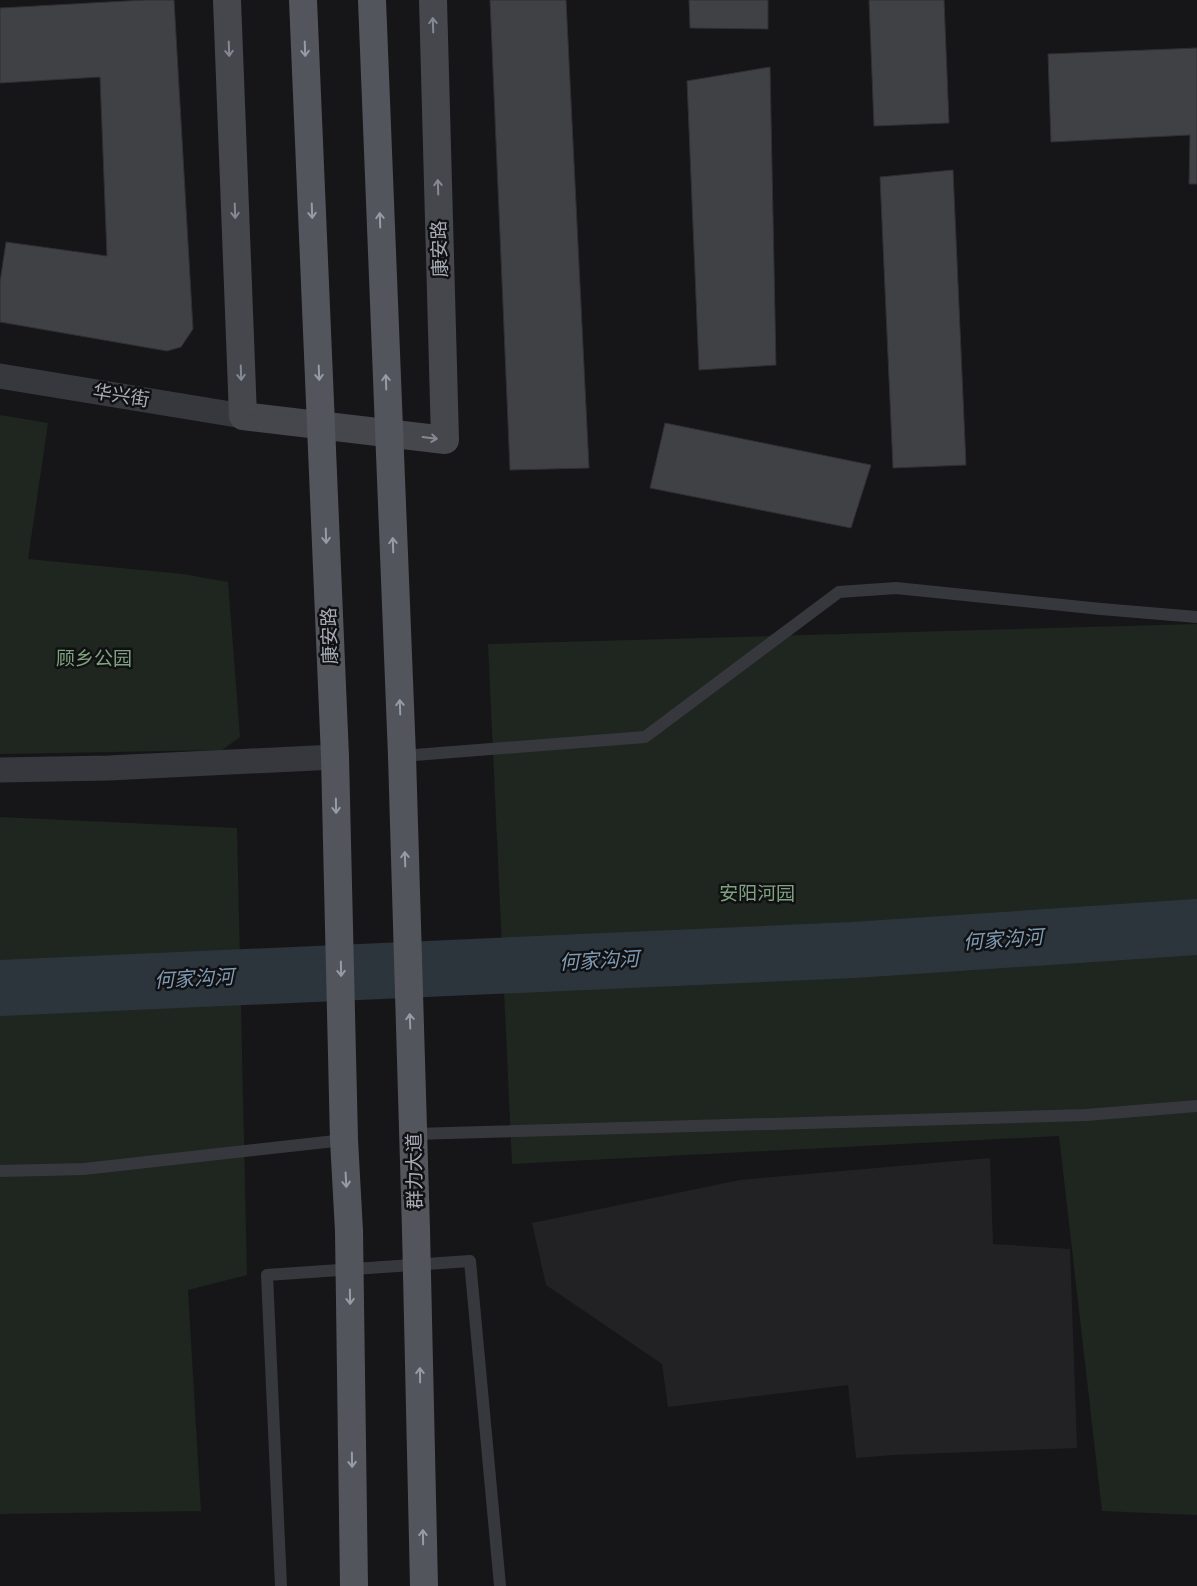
<svg xmlns="http://www.w3.org/2000/svg" width="1197" height="1586" font-family="Signika,'Noto Sans SC',sans-serif">
<style>
.built{fill:#222225}
.green{fill:#1e261f}
.lines{fill:none;stroke-linecap:round;stroke-linejoin:round}
.river{stroke:#2c353c;stroke-width:56}
.building{fill:#404145;stroke:#303034}
.service{stroke:#37383d;stroke-width:12}
.minor{stroke:#37383d;stroke-width:25}
.secondary{stroke:#45474d;stroke-width:28}
.primary{stroke:#53555c;stroke-width:28}
.primary-bridge{stroke:#53555c;stroke-width:28}
.oneway{stroke:#858993}
.oneway2{stroke:#979ba6}
.labels{text-anchor:middle;dominant-baseline:central;stroke-width:5;stroke-linejoin:round;paint-order:stroke}
.street-label{font-size:19px;fill:#a8adb8;stroke:#111113}
.park-label{font-size:19px;fill:#7fa381;stroke:#111113}
.water-label{font-size:20px;font-style:italic;fill:#7f9bb3;stroke:#111113}
</style>
<rect width="100%" height="100%" fill="#161618"/>
<polygon class="built" points="990,1158 993,1244 1070,1249 1077,1448 893,1455 856,1458 848,1385 668,1407 662,1364 546,1285 532,1223 740,1180"/>
<g class="green">
<polygon points="0,415 48,423 28,559 183,574 228,582 240,737 222,750 0,754"/>
<polygon points="1197,624 1197,1515 1102,1511 1059,1136 512,1164 488,644"/>
<polygon points="0,817 237,828 247,1275 188,1290 201,1511 0,1514"/>
</g>
<g class="lines">
<polyline class="river" points="0,988 853,950 1197,927"/>
</g>
<g class="building">
<polygon points="145,0 174,0 193,329 181,347 167,351 0,322 0,282 6,242 107,256 100,77 0,83 0,8"/>
<polygon points="490,0 566,0 589,468 510,470"/>
<polygon points="689,0 768,0 768,29 690,28"/>
<polygon points="869,0 944,0 949,123 874,126"/>
<polygon points="1197,48 1197,184 1189,184 1190,135 1051,142 1048,54"/>
<polygon points="770,67 776,365 699,370 687,81"/>
<polygon points="953,170 966,465 893,468 880,177"/>
<polygon points="665,423 871,465 851,528 650,488"/>
</g>
<g class="lines">
<g class="service">
<polyline points="402,756 645,737 839,592 896,588 1101,609 1197,617"/>
<polyline points="414,1134 1086,1115 1197,1106"/>
<polyline points="0,1171 84,1169 344,1140"/>
<polyline points="281,1586 267,1275 470,1261 500,1586"/>
</g>
<g class="minor">
<polyline points="0,376 243,416"/>
<polyline points="0,770 109,768 335,757"/>
</g>
<polyline class="secondary" points="227,0 243,416 445,440 433,0"/>
<g class="primary">
<polyline points="402,756 416,1230"/>
<polyline points="335,757 344,1140 349,1231"/>
</g>
<g class="primary-bridge">
<polyline points="303,0 335,757"/>
<polyline points="372,0 402,756"/>
<polyline points="416,1230 424,1586"/>
<polyline points="349,1231 354,1586"/>
</g>
</g>
<defs><path id="oneway-shaft" d="M-6 0H5M1.5-3L5.5 0L1.5 3" fill="none" stroke-width="1.6" stroke-linecap="round" stroke-linejoin="round" transform="scale(1.25)"/></defs>
<g class="oneway">
<use href="#oneway-shaft" transform="translate(433 25) rotate(-92)"/>
<use href="#oneway-shaft" transform="translate(229 49) rotate(88)"/>
<use href="#oneway-shaft" transform="translate(438 187) rotate(-92)"/>
<use href="#oneway-shaft" transform="translate(235 211) rotate(88)"/>
<use href="#oneway-shaft" transform="translate(241 373) rotate(88)"/>
<use href="#oneway-shaft" transform="translate(430 438) rotate(7)"/>
</g>
<g class="oneway2">
<use href="#oneway-shaft" transform="translate(305 49) rotate(88)"/>
<use href="#oneway-shaft" transform="translate(312 211) rotate(88)"/>
<use href="#oneway-shaft" transform="translate(380 220) rotate(-92)"/>
<use href="#oneway-shaft" transform="translate(319 373) rotate(88)"/>
<use href="#oneway-shaft" transform="translate(386 382) rotate(-92)"/>
<use href="#oneway-shaft" transform="translate(326 536) rotate(88)"/>
<use href="#oneway-shaft" transform="translate(393 545) rotate(-92)"/>
<use href="#oneway-shaft" transform="translate(400 707) rotate(-92)"/>
<use href="#oneway-shaft" transform="translate(336 806) rotate(89)"/>
<use href="#oneway-shaft" transform="translate(405 859) rotate(-92)"/>
<use href="#oneway-shaft" transform="translate(341 969) rotate(89)"/>
<use href="#oneway-shaft" transform="translate(410 1021) rotate(-92)"/>
<use href="#oneway-shaft" transform="translate(346 1180) rotate(87)"/>
<use href="#oneway-shaft" transform="translate(350 1297) rotate(89)"/>
<use href="#oneway-shaft" transform="translate(420 1375) rotate(-91)"/>
<use href="#oneway-shaft" transform="translate(352 1460) rotate(89)"/>
<use href="#oneway-shaft" transform="translate(423 1537) rotate(-91)"/>
</g>
<g class="labels">
<g class="street-label">
<text transform="translate(440 249) rotate(-92)">康安路</text>
<text transform="translate(121 396) rotate(9)">华兴街</text>
<text transform="translate(330 636) rotate(-92)">康安路</text>
<text transform="translate(415 1171) rotate(-91)">群力大道</text>
</g>
<g class="park-label">
<text x="94" y="659">顾乡公园</text>
<text x="757" y="894">安阳河园</text>
</g>
<g class="water-label">
<text transform="translate(1003 940) rotate(-4)">何家沟河</text>
<text transform="translate(599 961) rotate(-3)">何家沟河</text>
<text transform="translate(194 979) rotate(-3)">何家沟河</text>
</g>
</g>
</svg>
